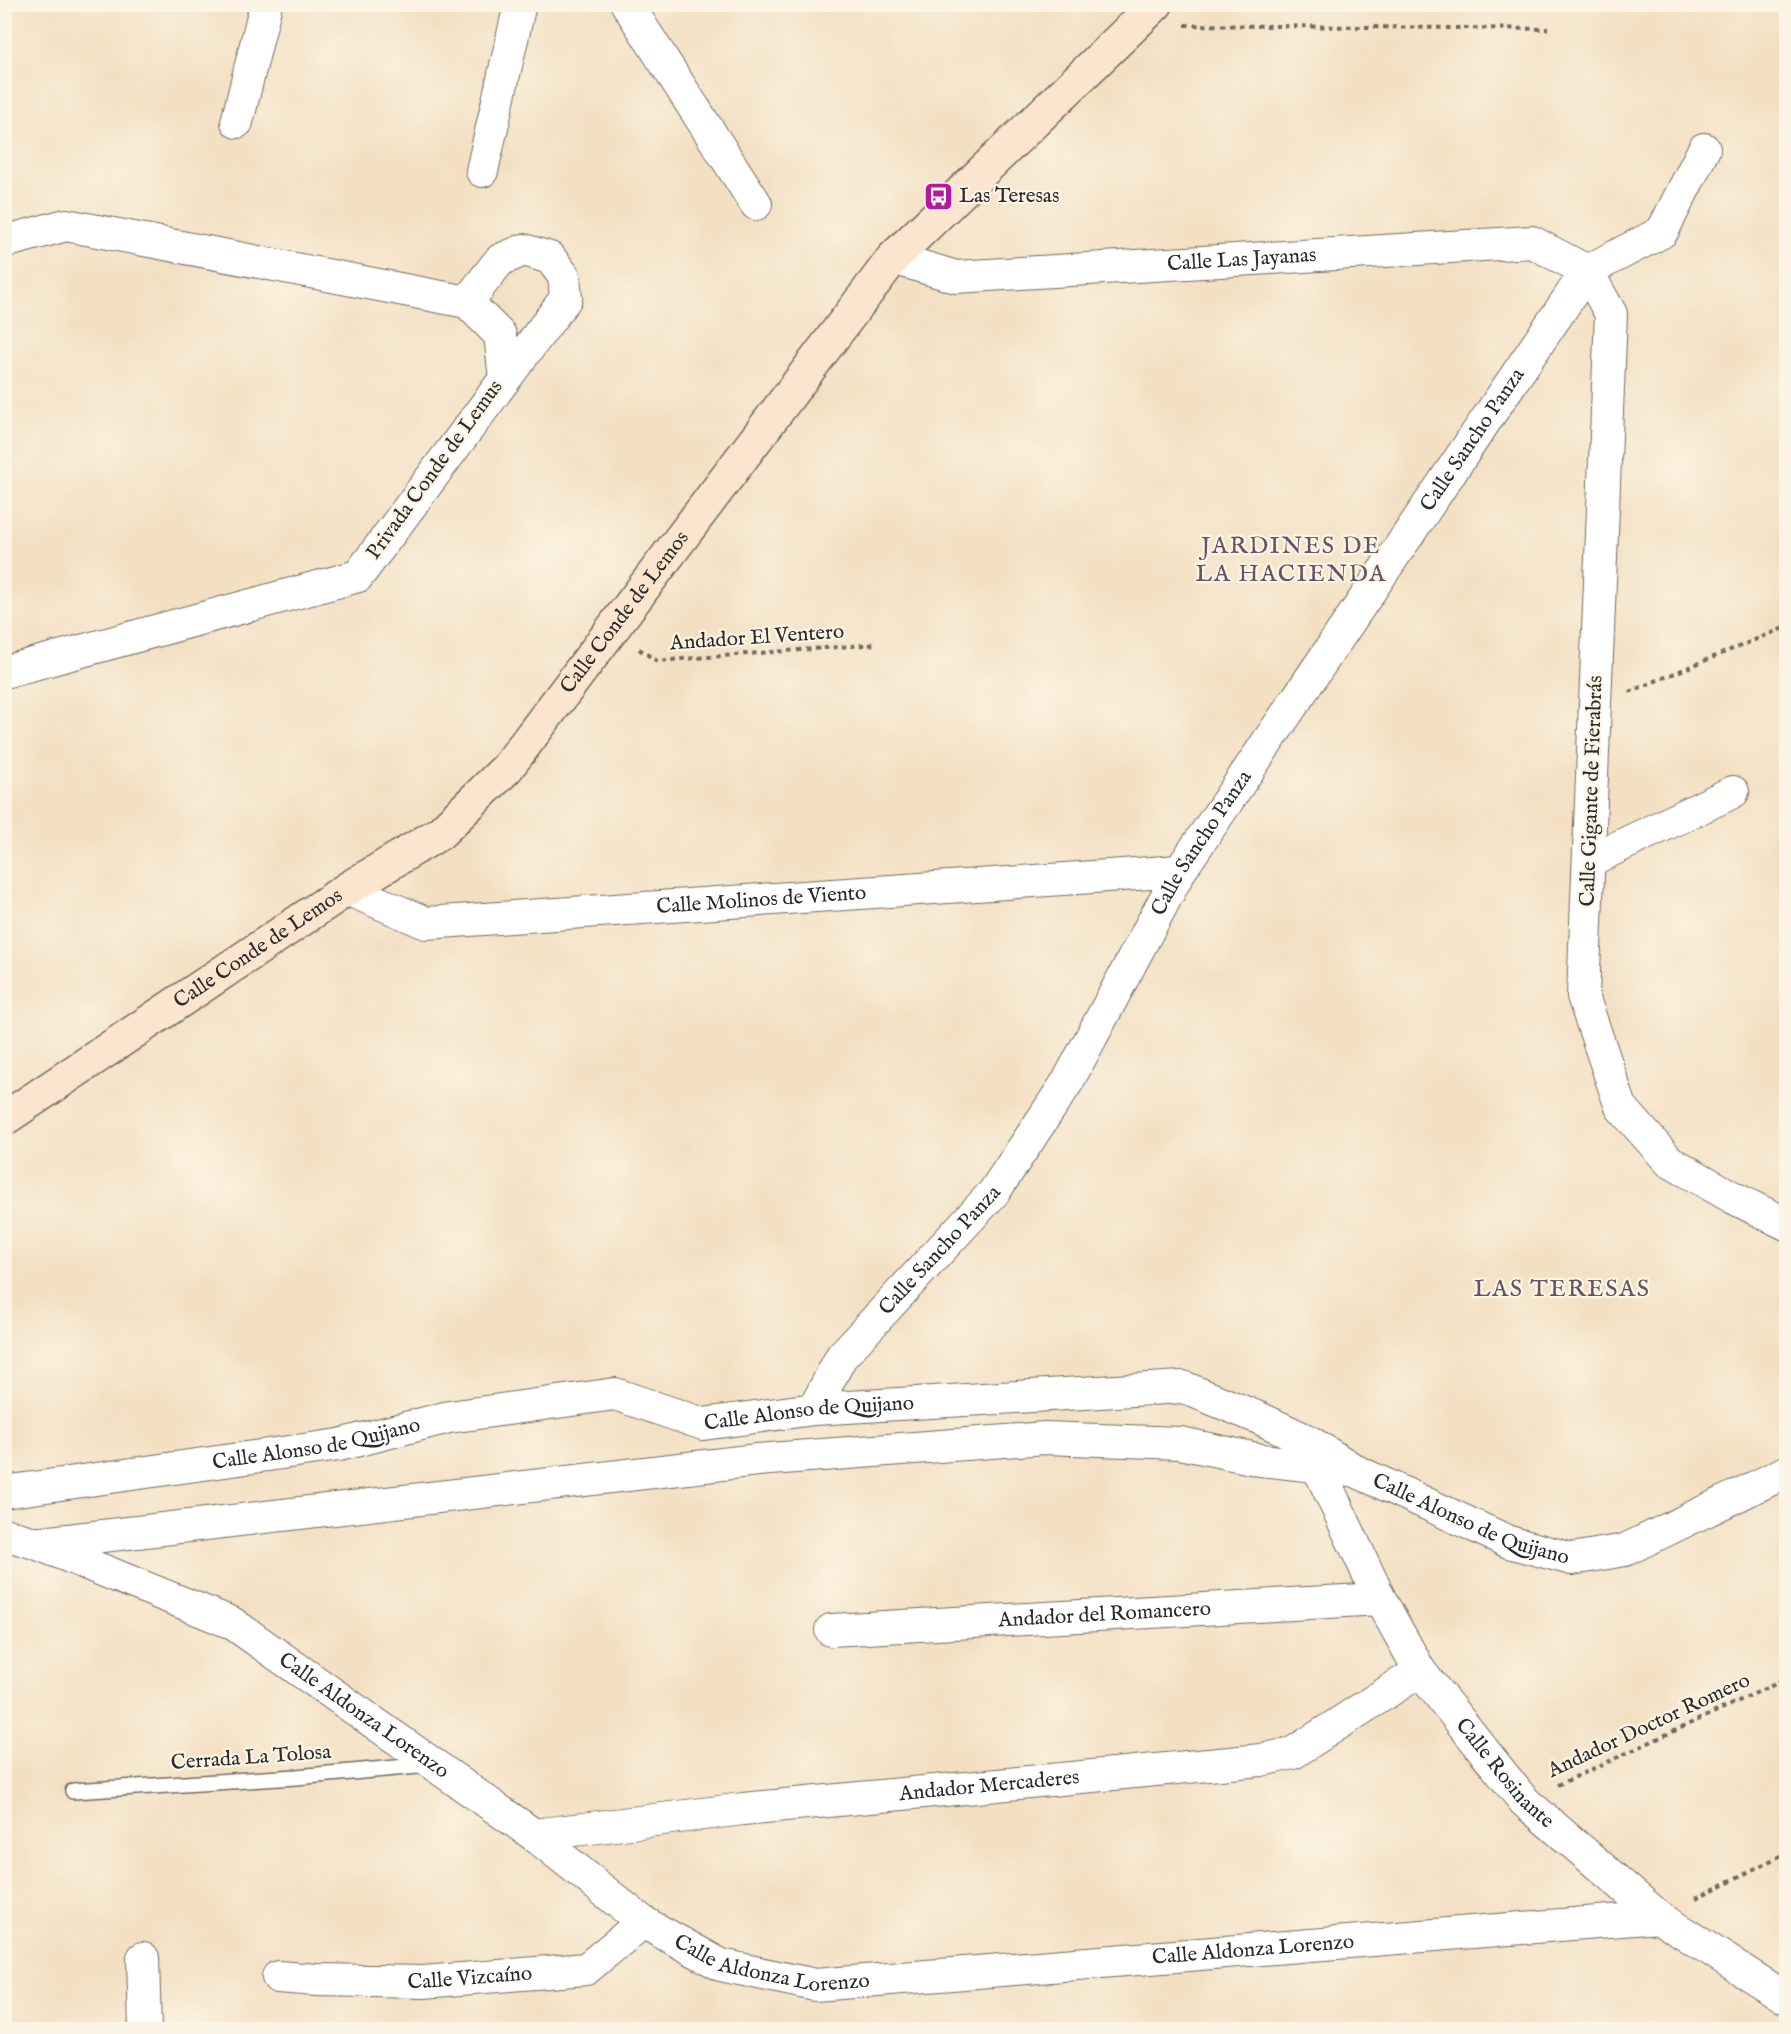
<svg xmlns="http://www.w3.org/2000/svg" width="1791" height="2034" font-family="'IM FELL English',serif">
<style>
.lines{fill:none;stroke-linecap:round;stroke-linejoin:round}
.lane-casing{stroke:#716a60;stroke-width:18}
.street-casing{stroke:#716a60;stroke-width:34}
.secondary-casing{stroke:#716a60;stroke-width:36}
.path{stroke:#716a60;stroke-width:4;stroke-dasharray:4.5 4.5;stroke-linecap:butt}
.lane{stroke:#fff;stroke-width:15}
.street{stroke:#fff;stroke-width:32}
.secondary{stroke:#fbe5cf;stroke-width:33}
.labels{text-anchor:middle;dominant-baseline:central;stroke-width:4.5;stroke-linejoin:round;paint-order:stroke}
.poi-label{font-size:21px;fill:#2b2b2b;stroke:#fcf5e5;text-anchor:start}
.street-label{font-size:21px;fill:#2b2b2b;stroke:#fcf5e5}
.quarter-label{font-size:24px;letter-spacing:1.5px;fill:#645464;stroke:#fcf5e5}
</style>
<rect width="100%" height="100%" fill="#fcf5e5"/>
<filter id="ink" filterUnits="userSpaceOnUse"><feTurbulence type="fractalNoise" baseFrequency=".0167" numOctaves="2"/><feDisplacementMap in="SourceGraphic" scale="12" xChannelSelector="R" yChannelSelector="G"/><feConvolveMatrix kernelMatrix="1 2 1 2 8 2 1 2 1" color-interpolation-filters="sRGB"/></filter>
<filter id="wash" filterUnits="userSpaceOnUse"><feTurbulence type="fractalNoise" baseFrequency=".008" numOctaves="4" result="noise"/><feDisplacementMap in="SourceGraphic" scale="24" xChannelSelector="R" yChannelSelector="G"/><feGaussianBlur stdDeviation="1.35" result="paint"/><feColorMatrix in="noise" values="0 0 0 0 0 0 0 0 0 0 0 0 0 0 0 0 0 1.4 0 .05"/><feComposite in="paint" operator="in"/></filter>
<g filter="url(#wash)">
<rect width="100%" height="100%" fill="#f3e0c3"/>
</g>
<g filter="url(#ink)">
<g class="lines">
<defs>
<polyline id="lane" points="73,1791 296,1777 429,1765"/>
<g id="street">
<polyline points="627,4 756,204"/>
<polyline points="237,122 266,4"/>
<polyline points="482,171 520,4"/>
<polyline points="4,242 66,225 467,302 500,335 505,379 358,576 4,672"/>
<path id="s1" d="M 893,258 L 956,277 L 1532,242 L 1587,271"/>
<polyline points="1587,271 1611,314 1583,996 1621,1107 1669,1161 1732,1197 1786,1224"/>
<polyline points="467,302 500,260 524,250 550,258 564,276 566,298 505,379"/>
<polyline points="1589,861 1733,792"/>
<path id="s2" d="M 347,889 L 426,923 L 1180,871"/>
<path id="s3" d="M 814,1409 L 841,1357 L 994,1192 L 1068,1081 L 1180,871 L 1587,271 L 1662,232 L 1704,149"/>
<path id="s4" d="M 1313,1451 L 1318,1467 L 1380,1599 L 1420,1671 L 1524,1801 L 1659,1917 L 1786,1998"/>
<path id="s5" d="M 4,1492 L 339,1445 L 449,1417 L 615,1394 L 703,1424 L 814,1409 L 1183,1387 L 1259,1418 L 1310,1442 L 1356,1471 L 1509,1542 L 1572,1559 L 1625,1550 L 1786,1472"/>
<path id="s6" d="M 4,1534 L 38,1544 L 232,1623 L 534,1835 L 643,1922 L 721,1965 L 815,1985 L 1659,1917"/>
<polyline points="42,1543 757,1460 1045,1438 1180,1443 1261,1460 1349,1470"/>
<path id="s7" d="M 831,1630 L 1380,1599"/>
<path id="s8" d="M 534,1835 L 743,1809 L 1261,1760 L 1293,1753 L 1420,1671"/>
<polyline points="143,1958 145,2030"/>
<path id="s9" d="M 278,1977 L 317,1980 L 423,1982 L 586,1969 L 643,1922"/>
</g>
<g id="secondary">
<path id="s10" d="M 4,1119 L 347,889 L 440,833 L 507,768 L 893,258 L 1156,4"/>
</g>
</defs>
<use href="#lane" class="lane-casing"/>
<use href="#street" class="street-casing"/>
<use href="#secondary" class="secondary-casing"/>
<g class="path">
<polyline points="1185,25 1548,29"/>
<polyline points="639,649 657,661 877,644"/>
<polyline points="1629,692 1786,627"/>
<polyline points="1558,1785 1786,1679"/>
<polyline points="1696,1898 1786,1853"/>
</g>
<use href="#lane" class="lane"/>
<use href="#street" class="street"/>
<use href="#secondary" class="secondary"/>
</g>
</g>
<defs>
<symbol id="bus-square" viewBox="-11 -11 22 22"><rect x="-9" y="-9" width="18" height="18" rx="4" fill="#b5179e" stroke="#fcf5e5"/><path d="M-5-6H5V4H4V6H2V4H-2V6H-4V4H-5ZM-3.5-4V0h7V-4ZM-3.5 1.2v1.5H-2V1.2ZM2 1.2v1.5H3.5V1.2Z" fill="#fff"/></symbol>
</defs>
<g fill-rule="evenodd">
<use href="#bus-square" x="922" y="180" width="33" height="33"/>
</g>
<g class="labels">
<g class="poi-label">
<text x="959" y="196">Las Teresas</text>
</g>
<g class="street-label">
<text stroke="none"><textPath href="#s1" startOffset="352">Calle Las Jayanas</textPath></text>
<text stroke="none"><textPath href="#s3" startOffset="1176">Calle Sancho Panza</textPath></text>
<text transform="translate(435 470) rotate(-54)">Privada Conde de Lemus</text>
<text stroke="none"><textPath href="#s10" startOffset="810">Calle Conde de Lemos</textPath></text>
<text transform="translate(757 638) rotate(-4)">Andador El Ventero</text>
<text transform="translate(1592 791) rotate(-88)">Calle Gigante de Fierabrás</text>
<text stroke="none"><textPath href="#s3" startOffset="690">Calle Sancho Panza</textPath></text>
<text stroke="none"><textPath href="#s2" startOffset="422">Calle Molinos de Viento</textPath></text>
<text stroke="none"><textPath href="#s10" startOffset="306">Calle Conde de Lemos</textPath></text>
<text stroke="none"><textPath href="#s3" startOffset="204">Calle Sancho Panza</textPath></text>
<text stroke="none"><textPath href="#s5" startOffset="819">Calle Alonso de Quijano</textPath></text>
<text stroke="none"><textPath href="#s5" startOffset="316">Calle Alonso de Quijano</textPath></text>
<text stroke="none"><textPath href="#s5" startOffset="1512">Calle Alonso de Quijano</textPath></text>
<text stroke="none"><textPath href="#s7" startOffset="274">Andador del Romancero</textPath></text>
<text stroke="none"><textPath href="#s6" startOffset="406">Calle Aldonza Lorenzo</textPath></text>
<text transform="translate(1649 1726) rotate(-25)">Andador Doctor Romero</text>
<text transform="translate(251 1758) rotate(-4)">Cerrada La Tolosa</text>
<text stroke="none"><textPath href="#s4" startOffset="378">Calle Rosinante</textPath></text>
<text stroke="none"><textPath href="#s8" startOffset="458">Andador Mercaderes</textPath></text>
<text stroke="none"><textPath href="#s6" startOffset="1378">Calle Aldonza Lorenzo</textPath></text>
<text stroke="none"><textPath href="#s6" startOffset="892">Calle Aldonza Lorenzo</textPath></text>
<text stroke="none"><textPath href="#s9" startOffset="192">Calle Vizcaíno</textPath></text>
</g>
<g class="quarter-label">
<text x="1291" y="546">JARDINES DE<tspan x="1291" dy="28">LA HACIENDA</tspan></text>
<text x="1562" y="1289">LAS TERESAS</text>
</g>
</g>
<rect width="1791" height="2034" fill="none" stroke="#fcf5e5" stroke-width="24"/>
</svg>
